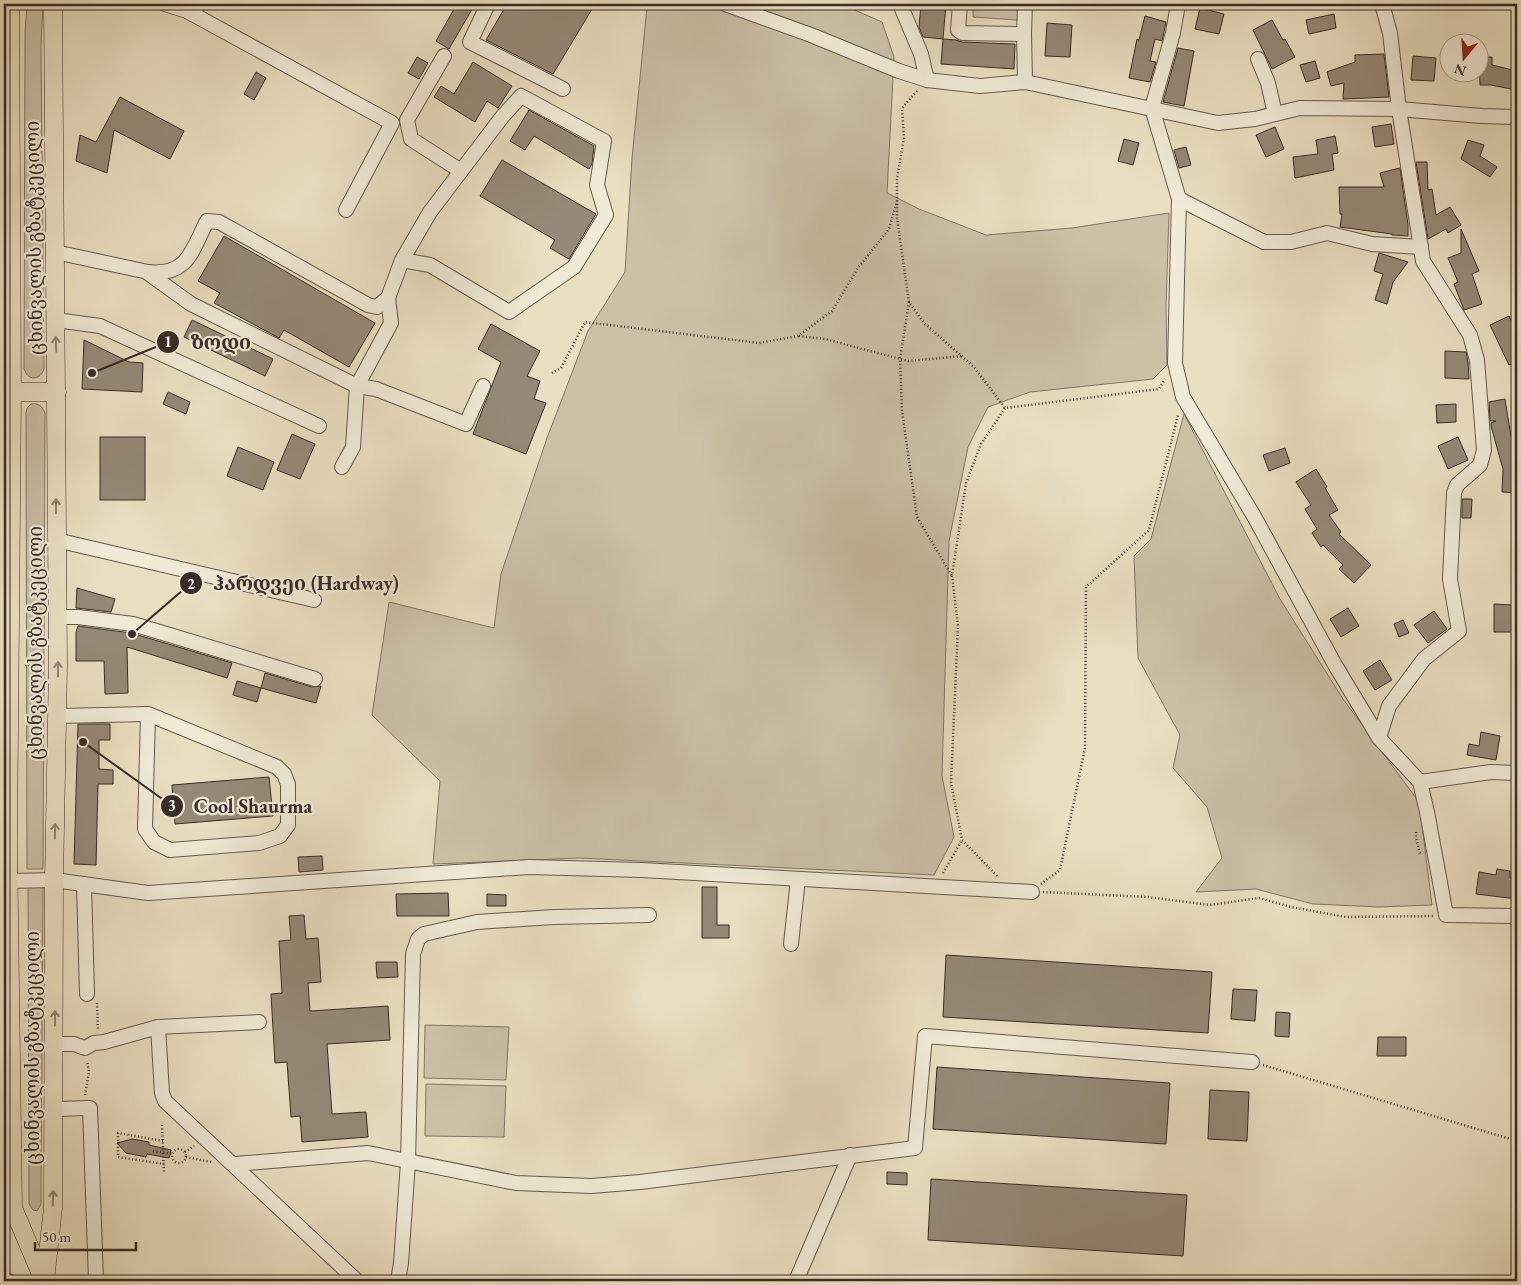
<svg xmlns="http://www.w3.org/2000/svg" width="1521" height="1285" font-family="'EB Garamond','Noto Serif Georgian',serif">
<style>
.green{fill:#ccc1a7;stroke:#827667}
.building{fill:#958977;stroke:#392c27}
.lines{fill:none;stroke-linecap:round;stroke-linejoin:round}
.minor-casing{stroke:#65594e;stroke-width:16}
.major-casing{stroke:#392c27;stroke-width:19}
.path{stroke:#392c27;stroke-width:2.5;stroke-dasharray:1 2.5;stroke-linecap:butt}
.minor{stroke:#f1ead7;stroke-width:14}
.major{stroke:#eadfc1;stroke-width:18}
.oneway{stroke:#928674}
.labels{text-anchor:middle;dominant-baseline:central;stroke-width:4.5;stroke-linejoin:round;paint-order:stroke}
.street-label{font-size:19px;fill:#392c27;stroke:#f1ead7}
.leader{fill:none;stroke:#392c27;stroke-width:2}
.callout-dot{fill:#392c27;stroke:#f1ead7;stroke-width:2}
.mark-label{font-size:15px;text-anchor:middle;font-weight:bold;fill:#fff}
.callout-label{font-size:20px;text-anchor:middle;font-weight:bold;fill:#392c27;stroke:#f1ead7;stroke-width:4.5;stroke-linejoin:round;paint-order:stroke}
</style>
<rect width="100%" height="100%" fill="#eadfc1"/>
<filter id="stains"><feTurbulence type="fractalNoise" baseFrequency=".004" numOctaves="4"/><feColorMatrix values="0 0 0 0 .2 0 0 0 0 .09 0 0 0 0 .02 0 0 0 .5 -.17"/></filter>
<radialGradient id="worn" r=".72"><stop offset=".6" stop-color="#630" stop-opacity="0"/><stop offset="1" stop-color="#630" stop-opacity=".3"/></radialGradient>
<g class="green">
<path d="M 27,4 L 43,4 L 41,45 L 44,369 C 40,381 27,381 24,368 L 25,34 Z"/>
<polygon points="649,4 841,4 882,22 894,57 887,193 919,209 986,235 1072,228 1169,213 1166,307 1167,365 1153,379 1030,392 988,407 968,447 949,541 942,776 954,837 934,875 579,858 433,864 440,781 372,715 389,602 494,628 501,574 547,438 588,331 625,272 632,158 647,7"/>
<polygon points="973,4 1019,4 1018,20 973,17"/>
<path d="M 31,404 C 39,403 42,406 45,413 L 43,869 L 27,869 L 26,413 L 27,408 Z"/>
<polygon points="1184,414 1280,599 1343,699 1419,802 1432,905 1379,907 1313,904 1256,889 1196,892 1222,858 1207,807 1173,768 1180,735 1138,658 1134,556 1151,539"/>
<polygon points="28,887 43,887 41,1204 37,1211 33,1210 29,1204"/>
<polygon points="425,1025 509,1027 506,1080 424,1078"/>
<polygon points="426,1084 506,1086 504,1137 425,1136"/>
</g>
<g class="building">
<polygon points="457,4 475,4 449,49 436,41"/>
<polygon points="507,4 595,4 553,74 486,40"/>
<polygon points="921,4 946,4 943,39 923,37 919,27"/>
<polygon points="1200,8 1224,14 1219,34 1195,29"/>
<polygon points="1334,14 1336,28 1309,34 1306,20"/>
<polygon points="1145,16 1166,22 1162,41 1155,39 1150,61 1156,62 1150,82 1129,78 1137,39 1139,40"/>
<polygon points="1272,20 1283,40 1285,39 1295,57 1272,69 1253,30"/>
<polygon points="1047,23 1072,25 1070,57 1045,56"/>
<polygon points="943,39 956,40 962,42 1015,44 1014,69 941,64"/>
<polygon points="1178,48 1194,51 1184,106 1163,102"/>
<polygon points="1384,54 1389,97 1343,99 1344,83 1331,86 1327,72 1355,62 1355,55"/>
<polygon points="1413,56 1436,58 1434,81 1411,80"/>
<polygon points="417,57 428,63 419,79 408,73"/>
<polygon points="1479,57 1492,57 1492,65 1517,71 1516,90 1491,85 1480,85"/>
<polygon points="1315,61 1320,78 1306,82 1300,65"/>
<polygon points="473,62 512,86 498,108 487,101 475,122 434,97 441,86 454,94"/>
<polygon points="256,72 266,78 254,100 244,94"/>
<polygon points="120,97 184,131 170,159 114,130 107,173 76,161 80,135 96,142"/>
<polygon points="529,110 594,146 592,164 589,169 534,136 525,150 510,141"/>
<polygon points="1391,124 1394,144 1375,147 1372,127"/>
<polygon points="1275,127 1284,149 1266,157 1256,135"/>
<polygon points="1335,136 1338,153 1332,154 1334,170 1295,178 1293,157 1318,154 1316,140"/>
<polygon points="1124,139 1139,143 1133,165 1118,161"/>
<polygon points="1468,140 1484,145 1480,156 1497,167 1490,177 1461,159"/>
<polygon points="1186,147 1191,165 1179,168 1174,150"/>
<polygon points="502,160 596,214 569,259 550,248 555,240 480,196"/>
<polygon points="1416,162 1427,162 1428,190 1432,189 1436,215 1450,207 1461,225 1448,233 1446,229 1428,239"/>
<polygon points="1400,168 1408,225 1408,236 1392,235 1392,234 1340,227 1342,214 1340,214 1339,187 1384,187 1380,173"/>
<polygon points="1461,229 1479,271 1472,274 1482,304 1464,310 1454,284 1458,282 1448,258 1461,253"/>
<polygon points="224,236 375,323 349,367 284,330 279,338 214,303 220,293 198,281"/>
<polygon points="1379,253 1408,262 1393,282 1387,304 1375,300 1383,274 1374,271"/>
<polygon points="1509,316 1517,334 1517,362 1509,365 1490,325"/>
<polygon points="192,320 273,359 265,376 184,337"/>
<polygon points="491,324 540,351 527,376 540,381 534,399 546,403 526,454 473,434 501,362 478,349"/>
<polygon points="84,340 129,362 143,363 142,392 82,389"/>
<polygon points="1445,351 1466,352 1468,362 1469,379 1445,378"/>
<polygon points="168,392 190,402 186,414 163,404"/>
<polygon points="1505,399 1511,437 1515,436 1517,441 1517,493 1502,492 1503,469 1491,426 1491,423 1496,421 1490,421 1489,402"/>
<polygon points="1456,404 1456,422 1437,423 1436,405"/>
<polygon points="292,434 315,444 300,479 277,470"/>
<rect x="100" y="437" width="45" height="63"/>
<polygon points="1458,437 1468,460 1448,469 1438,446"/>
<polygon points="238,447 274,462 263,490 227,476"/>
<polygon points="1285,448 1290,463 1269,471 1263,455"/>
<polygon points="1316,469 1327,487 1325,488 1338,510 1329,515 1341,532 1339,534 1371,565 1354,583 1339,569 1343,565 1323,545 1321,547 1312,533 1317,529 1305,509 1311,505 1296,482"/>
<polygon points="1462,499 1472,499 1471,518 1462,518"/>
<polygon points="77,588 115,599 111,612 76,608"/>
<polygon points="1494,604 1513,605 1512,632 1494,632"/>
<polygon points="1348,608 1359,626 1341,637 1330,619"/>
<polygon points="1434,611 1447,629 1428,643 1414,625"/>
<polygon points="1403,620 1409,633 1399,637 1394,624"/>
<polygon points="78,626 131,633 232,663 227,678 127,647 128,693 105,694 104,661 76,661 76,632"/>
<polygon points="1380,660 1392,680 1375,690 1363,671"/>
<polygon points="265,673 312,687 321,686 316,703 261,688"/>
<polygon points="237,681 261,688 257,702 233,695"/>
<polygon points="78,724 110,724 110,740 99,740 99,769 113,770 113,784 98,784 96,865 74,864"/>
<polygon points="1481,732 1500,736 1496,760 1467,755 1469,744 1479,746"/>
<polygon points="269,777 273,816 175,824 172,785"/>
<polygon points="322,856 323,870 299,872 298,857"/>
<polygon points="1497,869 1510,871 1510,878 1517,879 1517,899 1476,894 1479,872 1496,875"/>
<polygon points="702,887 717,887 717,925 729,925 729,938 702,938"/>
<polygon points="448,893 449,916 397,916 396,894"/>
<polygon points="487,894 506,895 506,906 487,906"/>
<polygon points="304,915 306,939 318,938 321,982 308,983 310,1011 388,1006 390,1040 327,1044 332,1114 366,1112 368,1137 302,1142 300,1116 291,1117 287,1062 275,1063 271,994 282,993 279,941 291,940 289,916"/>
<polygon points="946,955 1212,972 1208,1033 943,1017"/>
<polygon points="376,962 397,962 398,977 377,978"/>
<polygon points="1233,989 1257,990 1255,1021 1231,1019"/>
<polygon points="1276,1012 1290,1013 1289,1037 1275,1036"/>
<polygon points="1378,1037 1406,1037 1406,1056 1377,1056"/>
<polygon points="937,1067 1170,1083 1166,1144 933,1129"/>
<polygon points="1210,1090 1249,1092 1247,1141 1208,1139"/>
<polygon points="132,1139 149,1142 149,1145 171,1150 169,1158 147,1154 146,1157 126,1153 117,1143"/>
<polygon points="887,1172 907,1173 907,1185 887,1184"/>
<polygon points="931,1179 1187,1195 1183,1256 928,1240"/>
</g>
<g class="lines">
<defs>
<g id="minor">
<polyline points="165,4 187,11 392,123 346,210"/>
<polyline points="488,4 470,42 563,89"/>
<polyline points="725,4 811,35 899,71 927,80 980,86 1025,82 1218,123 1255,119 1300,108 1399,109 1481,116 1517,117"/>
<polyline points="900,4 921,54 927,80"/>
<polyline points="960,4 958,30 962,33 1024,34"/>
<polyline points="1178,4 1173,33 1152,108 1179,199 1175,363 1183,397 1255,518 1335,665 1379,738 1420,782 1427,812 1446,915 1517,916"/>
<polyline points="187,11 200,4"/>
<polyline points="444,56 407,120 411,139 461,171"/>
<polyline points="1258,59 1268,83 1275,114"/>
<polyline points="1025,82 1024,34 1025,4"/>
<polyline points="1179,199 1264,242 1291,242 1327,233 1372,244 1421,247"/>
<path d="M 55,252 L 148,272 C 188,276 191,252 207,221 L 219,222 L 368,305 L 377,307 L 388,298 L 402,260 L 430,212 L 502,117 L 521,96 L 604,141 L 597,185 L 606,215 L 574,267 L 509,312 L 430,265 L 402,260"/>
<polyline points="148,273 191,304 357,386 376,389 466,424 483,386"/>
<polyline points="56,320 100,326 319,426"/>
<polyline points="342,467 353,447 357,386 391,323 388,298"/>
<polyline points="56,540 314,600"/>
<polyline points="57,617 78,617 133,624 315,679"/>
<polyline points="57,716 148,714 277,767 284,774 288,784 288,825 280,836 259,843 170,850 154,842 145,829 148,714"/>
<polyline points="1379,738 1389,706 1424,659 1459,631 1450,579 1454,493 1457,485 1480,465 1484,450 1477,360 1470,335 1423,261 1399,109 1390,33 1382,4"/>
<polyline points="1420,782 1491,772 1517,773"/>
<polyline points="4,883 9,881 54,880 148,893 529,867 642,870 1032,892"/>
<polyline points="84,884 87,994"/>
<polyline points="791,944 798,879"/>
<polyline points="158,1027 162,1093 165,1101 357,1281"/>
<polyline points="55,1044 74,1044 85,1048 94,1043 104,1042 158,1027 259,1022"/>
<polyline points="54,1109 90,1108 96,1281"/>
<polyline points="235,1164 368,1153 516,1183 591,1186 640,1182 915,1148 925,1036 1252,1062"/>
<polyline points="4,1280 9,1281"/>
<polyline points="398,1281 401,1263 408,1162 413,954 418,939 424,934 477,922 554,917 649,915"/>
<polyline points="796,1281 850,1155"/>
</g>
<g id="major">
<polyline points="10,4 12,392 8,843 13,1208 44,1281"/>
<polyline points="12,392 57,392"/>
<polyline points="45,1280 53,1208 54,880 58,666 53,4"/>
</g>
</defs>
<use href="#minor" class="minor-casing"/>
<use href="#major" class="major-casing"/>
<g class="path">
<polyline points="917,91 902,108 904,138 897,178 897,218 909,302 924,323 974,367 1005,408"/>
<polyline points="909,302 900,359 902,411 917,517 952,576"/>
<polyline points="799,336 825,339 908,361 962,356"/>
<polyline points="552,373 561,368 585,322 759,343 798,336 832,311 858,268 889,229 897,201"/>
<polyline points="25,665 42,665"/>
<polyline points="1416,832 1416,838 1420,854"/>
<polyline points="943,873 962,840"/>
<polyline points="997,876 962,840 951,783 958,626 952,576 966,483 981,444 1005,408 1159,389 1165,379"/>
<polyline points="1041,884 1060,870 1085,748 1086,587 1149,530 1178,415"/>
<polyline points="1043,892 1148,897 1210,905 1259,898 1291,907 1346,917 1434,916"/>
<polyline points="97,1003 98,1029"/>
<polyline points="1263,1065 1517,1141"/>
<polyline points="85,1095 89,1072 87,1061"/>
<polyline points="162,1125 164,1172"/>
<polyline points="163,1141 118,1133 118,1157 164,1164"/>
<circle cx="179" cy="1156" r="7"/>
<polyline points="153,1151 172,1154"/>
<polyline points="185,1152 194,1146"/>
<polyline points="186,1157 211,1162"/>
</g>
<use href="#minor" class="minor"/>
<use href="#major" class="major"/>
</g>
<defs><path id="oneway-shaft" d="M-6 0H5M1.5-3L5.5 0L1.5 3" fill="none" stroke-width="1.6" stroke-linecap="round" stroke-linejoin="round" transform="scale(1.25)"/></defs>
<g class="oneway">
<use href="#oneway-shaft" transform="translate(56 344) rotate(-91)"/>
<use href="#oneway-shaft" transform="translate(56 506) rotate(-90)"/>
<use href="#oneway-shaft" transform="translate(58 669) rotate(-90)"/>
<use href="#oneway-shaft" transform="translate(55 831) rotate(-89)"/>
<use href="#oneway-shaft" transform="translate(55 1018) rotate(-90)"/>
<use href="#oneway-shaft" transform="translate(53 1198) rotate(-89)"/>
</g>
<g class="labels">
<g class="street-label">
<text transform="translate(34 238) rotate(-91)">ცხინვალის გზატკეცილი</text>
<text transform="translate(35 643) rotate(-90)">ცხინვალის გზატკეცილი</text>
<text transform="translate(32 1048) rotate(-90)">ცხინვალის გზატკეცილი</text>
</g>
</g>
<path class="leader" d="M92 373L168 342M132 634L191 583M83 742L172 806"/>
<g class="callout-dot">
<circle cx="92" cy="373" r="5"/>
<circle cx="132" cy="634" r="5"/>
<circle cx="83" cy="742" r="5"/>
<circle cx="168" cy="342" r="12"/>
<circle cx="191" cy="583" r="12"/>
<circle cx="172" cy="806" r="12"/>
</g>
<g class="mark-label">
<text x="168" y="347">1</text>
<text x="191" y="589">2</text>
<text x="172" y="811">3</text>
</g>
<g class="callout-label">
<text x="221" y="349">ზოდი</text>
<text x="306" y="590">ჰარდვეი (Hardway)</text>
<text x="253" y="813">Cool Shaurma</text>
</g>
<rect width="1521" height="1285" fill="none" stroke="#eadfc1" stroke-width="20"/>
<rect x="5" y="5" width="1511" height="1275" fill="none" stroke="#392c27" stroke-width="2.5"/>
<rect x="10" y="10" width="1501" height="1265" fill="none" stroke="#392c27"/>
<g transform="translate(1464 58) rotate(198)"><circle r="24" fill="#f1ead7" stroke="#a79e91"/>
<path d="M0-4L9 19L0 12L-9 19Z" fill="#8f2418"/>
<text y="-8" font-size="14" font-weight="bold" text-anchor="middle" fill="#392c27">N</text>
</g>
<path d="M35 1242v8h101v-8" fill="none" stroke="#392c27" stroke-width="2.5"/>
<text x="42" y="1242" font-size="15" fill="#392c27" stroke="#f1ead7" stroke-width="4" paint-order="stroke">50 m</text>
<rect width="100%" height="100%" filter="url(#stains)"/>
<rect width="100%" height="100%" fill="url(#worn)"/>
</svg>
